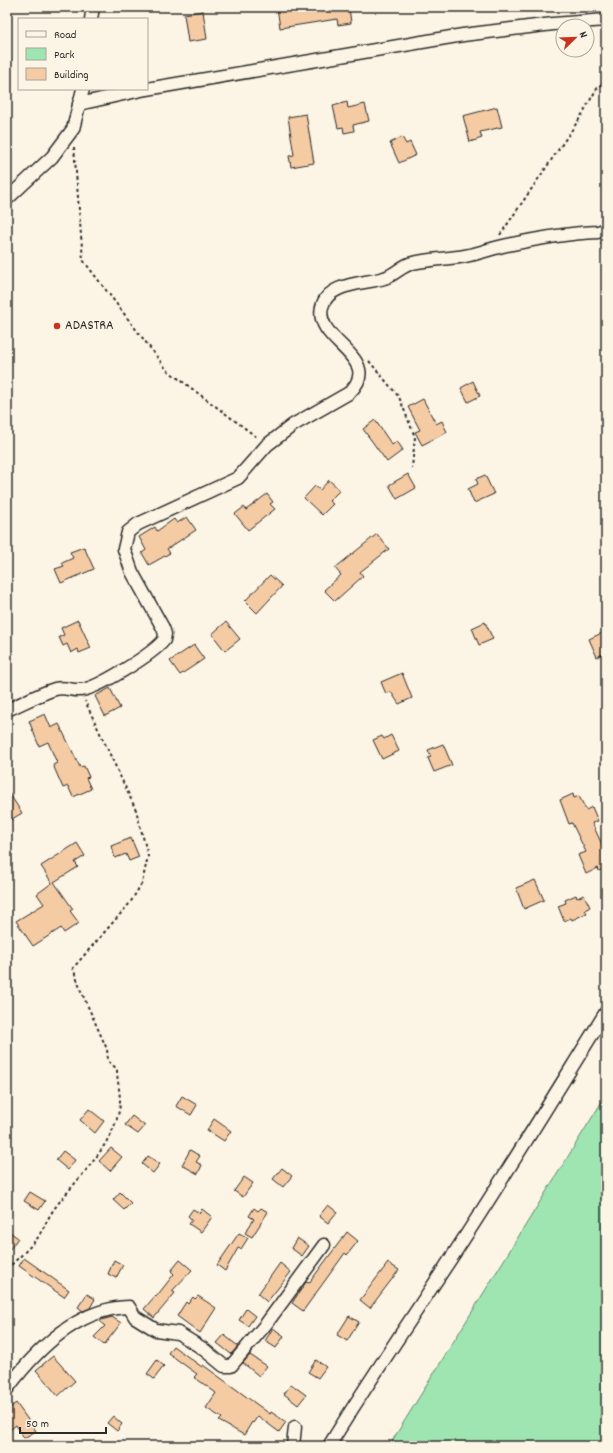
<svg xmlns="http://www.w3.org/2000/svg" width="613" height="1453" font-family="Dekko,sans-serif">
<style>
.green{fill:#9fe5b2;stroke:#65886e}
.building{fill:#f5cba4;stroke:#2b2b2b}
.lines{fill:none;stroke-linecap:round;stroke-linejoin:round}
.street-casing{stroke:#2b2b2b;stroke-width:15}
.path{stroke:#2b2b2b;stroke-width:2;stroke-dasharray:3 3;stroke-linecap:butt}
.street{stroke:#fcf5e5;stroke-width:12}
.poi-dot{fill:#c8321e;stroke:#fcf5e5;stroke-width:1.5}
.labels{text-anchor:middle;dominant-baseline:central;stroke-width:3;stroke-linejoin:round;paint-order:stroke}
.poi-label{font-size:14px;fill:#2b2b2b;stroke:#fcf5e5;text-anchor:start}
</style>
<rect width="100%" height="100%" fill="#fcf5e5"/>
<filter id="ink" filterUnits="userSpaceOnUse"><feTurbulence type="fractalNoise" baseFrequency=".025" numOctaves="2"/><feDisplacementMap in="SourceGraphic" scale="8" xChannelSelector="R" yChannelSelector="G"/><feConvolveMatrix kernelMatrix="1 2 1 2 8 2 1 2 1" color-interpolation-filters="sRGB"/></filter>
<g filter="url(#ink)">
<polygon class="green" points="606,1095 606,1446 389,1446"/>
<g class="building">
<polygon points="277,7 292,8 349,7 351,23 338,25 337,19 280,28"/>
<polygon points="203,11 207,39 188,42 184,14"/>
<polygon points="347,102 348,108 365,104 369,121 353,125 354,131 344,133 343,127 338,128 333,106"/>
<polygon points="497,107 502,127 480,132 482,138 470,142 463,116"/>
<polygon points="306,114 314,163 291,167 289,156 294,155 288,117"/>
<polygon points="402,137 406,144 410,142 416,155 399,163 390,143"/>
<polygon points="473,381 480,396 468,402 461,388"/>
<polygon points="423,399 436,424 442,421 447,432 422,445 415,432 420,430 408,407"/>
<polygon points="375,420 392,445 397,441 403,450 387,462 363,429"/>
<polygon points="408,474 416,488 397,499 389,485"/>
<polygon points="485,475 494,494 474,503 468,489 478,484 476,479"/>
<polygon points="329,480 340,490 329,501 333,504 322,515 304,498 315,486 320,490"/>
<polygon points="267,494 273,502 270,504 275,509 248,530 235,514 244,507 246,510"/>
<polygon points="187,517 196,530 167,549 170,553 149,565 142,553 146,550 139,537 155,527 157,531 174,519 177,523"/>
<polygon points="377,534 389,549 360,572 363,576 335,601 324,590 341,575 335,568"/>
<polygon points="84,547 94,569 61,583 55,569 64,566 62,563 73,558 70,552"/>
<polygon points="270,575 282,586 257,613 245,601"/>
<polygon points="78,620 91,648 79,653 78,649 71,653 67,644 63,646 59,637 64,635 61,628"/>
<polygon points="226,622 240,639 225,651 212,634"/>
<polygon points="485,622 493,639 479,645 472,628"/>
<polygon points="606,631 606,652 597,657 589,639"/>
<polygon points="194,645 204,659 180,675 170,661"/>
<polygon points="402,673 412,698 399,704 391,692 386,694 381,682"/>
<polygon points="110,688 120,708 105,716 95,696"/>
<polygon points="45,714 51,728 59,724 80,767 84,766 89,777 86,778 91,789 73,797 68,786 63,788 53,765 57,763 48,742 39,746 29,721"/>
<polygon points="391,735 399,751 382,759 373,740 382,736 384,739"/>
<polygon points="443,744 452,765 434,772 428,758 431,757 428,750"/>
<polygon points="7,790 22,813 7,822"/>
<polygon points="573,794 574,798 579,796 586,810 592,807 598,821 592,823 606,853 606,868 599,871 598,868 586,874 578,855 586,852 572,823 569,824 560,800"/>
<polygon points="131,838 139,857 129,861 126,854 115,858 111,846"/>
<polygon points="77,843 85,856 75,862 78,867 54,882 73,909 70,911 79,923 64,933 61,928 33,946 16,921 44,904 37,894 52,883 41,866"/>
<polygon points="535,880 544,900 524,909 516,888"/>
<polygon points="576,895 577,898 584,895 590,907 585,910 587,913 572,920 571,918 564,921 558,906 566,903 565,900"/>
<polygon points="182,1096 197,1105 191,1115 176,1106"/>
<polygon points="89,1109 104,1121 95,1133 80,1120"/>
<polygon points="132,1116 145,1126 138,1134 125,1125"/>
<polygon points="214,1119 231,1131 224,1141 207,1130"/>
<polygon points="111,1148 122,1157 110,1171 99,1161"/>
<polygon points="190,1150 200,1156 196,1162 202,1165 198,1174 182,1165"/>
<polygon points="63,1151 75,1160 68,1170 56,1160"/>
<polygon points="148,1156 160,1164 153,1173 142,1164"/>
<polygon points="282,1168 292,1176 283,1187 273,1179"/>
<polygon points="244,1177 253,1183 243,1197 234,1191"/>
<polygon points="30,1192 45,1201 39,1210 24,1201"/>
<polygon points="120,1192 131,1203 124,1210 113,1200"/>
<polygon points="328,1205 337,1212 328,1223 319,1216"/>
<polygon points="254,1208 258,1211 261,1208 268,1212 252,1237 245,1233 254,1219 249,1216"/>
<polygon points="193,1209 199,1213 202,1209 212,1217 201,1232 189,1224 192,1220 188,1216"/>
<polygon points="7,1230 18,1238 7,1253"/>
<polygon points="347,1232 358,1241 347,1255 345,1253 303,1311 292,1303 306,1282 309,1283"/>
<polygon points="239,1233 248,1238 241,1249 238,1248 225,1271 217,1265"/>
<polygon points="297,1238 309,1246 302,1256 291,1248"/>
<polygon points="24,1258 69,1290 64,1297 19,1266"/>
<polygon points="114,1260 123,1265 116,1278 108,1274"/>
<polygon points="180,1260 192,1270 172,1291 175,1293 154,1318 144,1309 155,1296 156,1297 174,1274 171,1271"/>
<polygon points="280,1263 291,1272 267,1302 258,1294"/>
<polygon points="388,1263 399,1270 370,1308 360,1300"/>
<polygon points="87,1294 95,1299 90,1308 83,1311 78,1307"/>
<polygon points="198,1296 216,1308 200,1333 177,1316 186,1302 188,1304 193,1297 195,1299"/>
<polygon points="246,1309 255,1316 248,1326 239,1320"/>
<polygon points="349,1316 359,1322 347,1341 337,1335"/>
<polygon points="112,1317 121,1323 104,1345 94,1337 105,1326 100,1322 101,1320"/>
<polygon points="273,1328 284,1336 276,1348 265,1341"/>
<polygon points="224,1335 238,1346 231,1354 217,1343"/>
<polygon points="173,1346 202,1367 203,1365 270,1414 271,1412 286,1422 279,1432 258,1416 253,1423 252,1422 244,1435 219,1421 222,1418 206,1408 216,1393 194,1377 197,1374 168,1353"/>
<polygon points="250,1355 267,1366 259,1376 243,1363"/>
<polygon points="53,1356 75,1381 58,1396 36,1370"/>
<polygon points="157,1360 164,1366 154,1379 147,1374"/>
<polygon points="316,1360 326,1367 318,1378 308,1372"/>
<polygon points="291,1384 306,1395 298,1405 284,1394"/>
<polygon points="16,1403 36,1431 24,1438 16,1425 7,1432 7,1410"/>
<polygon points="113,1416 122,1424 117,1431 107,1423"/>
</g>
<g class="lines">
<defs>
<g id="street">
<polyline points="91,19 93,7"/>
<polyline points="147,89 463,35 553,24 606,20"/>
<polyline points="79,104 146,89"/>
<polyline points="7,199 52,157 73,129 83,89"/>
<path d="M 7,710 C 23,703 39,694 55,689 C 65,686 71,691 80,690 C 96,690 154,653 164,640 L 165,634 L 163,628 L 132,572 L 124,549 L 128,532 L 138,524 L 238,478 L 267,445 L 293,425 L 349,393 C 386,358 313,342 322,307 C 328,282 366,284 384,278 C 395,275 402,265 413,263 C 430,259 448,259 465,256 C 477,254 490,249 503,246 C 535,239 566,233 598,232 L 606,229"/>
<path d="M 7,1389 C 36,1350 78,1308 129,1307 L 135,1317 L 156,1330 L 178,1333 L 202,1348 L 224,1366 L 231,1366 L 266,1324 L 324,1245"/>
<polyline points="293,1446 295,1427"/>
<path d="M 329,1446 C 363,1390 400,1336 436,1281 C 495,1193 550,1102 606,1012"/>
</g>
</defs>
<use href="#street" class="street-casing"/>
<g class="path">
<polyline points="74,147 83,260 167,370 258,438"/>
<polyline points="500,235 580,118 596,90 606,79"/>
<polyline points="601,242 606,260"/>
<polyline points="369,361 399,397 415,437 412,468"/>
<path d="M 7,1269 C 18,1258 30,1248 39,1236 C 44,1227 48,1218 54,1209 C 77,1178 110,1150 119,1111 C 122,1096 117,1084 117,1069 L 108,1061 L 107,1049 L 81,991 L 73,968 L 130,903 L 142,883 L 148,856 L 136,810 L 85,701"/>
<polyline points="7,1361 10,1368"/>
</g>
<use href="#street" class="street"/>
</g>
</g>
<circle class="poi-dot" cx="57" cy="326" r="4"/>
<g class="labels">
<g class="poi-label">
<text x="65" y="326">ADASTRA</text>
</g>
</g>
<rect width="613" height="1453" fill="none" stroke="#fcf5e5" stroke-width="24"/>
<rect x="12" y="12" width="589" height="1429" fill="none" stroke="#2b2b2b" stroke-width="1.5" filter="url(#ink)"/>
<rect x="18" y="18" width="130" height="72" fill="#fcf5e5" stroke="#a8a49b"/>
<rect x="26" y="31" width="20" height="6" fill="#fcf5e5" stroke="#a8a49b"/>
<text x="54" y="38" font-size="12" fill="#2b2b2b">Road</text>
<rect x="26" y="48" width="20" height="12" fill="#9fe5b2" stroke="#a8a49b"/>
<text x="54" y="58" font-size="12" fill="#2b2b2b">Park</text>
<rect x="26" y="68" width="20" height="12" fill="#f5cba4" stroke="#a8a49b"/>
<text x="54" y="78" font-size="12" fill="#2b2b2b">Building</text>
<g transform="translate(575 38) rotate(67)"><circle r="19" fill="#fcf5e5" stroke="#a8a49b"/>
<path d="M0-3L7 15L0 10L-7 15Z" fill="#c8321e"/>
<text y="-6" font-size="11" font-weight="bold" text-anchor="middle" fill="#2b2b2b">N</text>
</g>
<path d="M20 1427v6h86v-6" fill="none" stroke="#2b2b2b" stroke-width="2"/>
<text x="26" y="1427" font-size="12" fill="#2b2b2b" stroke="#fcf5e5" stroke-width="3" paint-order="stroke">50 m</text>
</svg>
